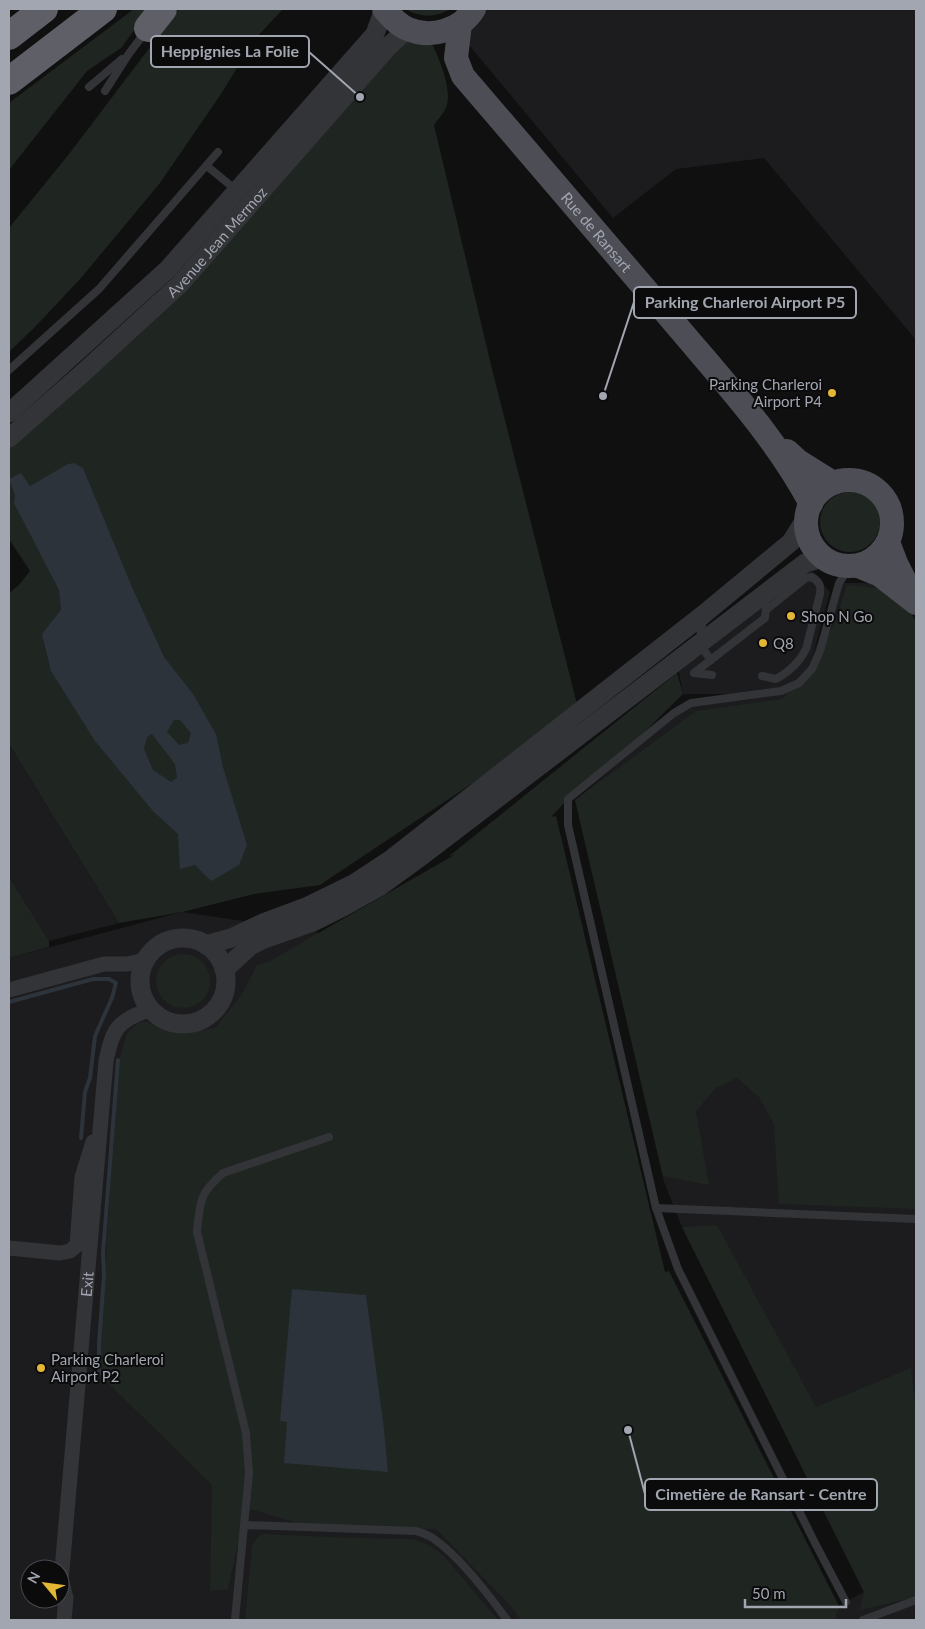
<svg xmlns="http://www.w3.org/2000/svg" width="925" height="1629" font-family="Lato,sans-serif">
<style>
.built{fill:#1c1c1e;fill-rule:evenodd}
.green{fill:#1f2520}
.water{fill:#2c333b;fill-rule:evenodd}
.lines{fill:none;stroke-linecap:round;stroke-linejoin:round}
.stream{stroke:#2c333b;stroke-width:4}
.service{stroke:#333438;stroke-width:8}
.minor{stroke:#333438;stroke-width:15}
.tertiary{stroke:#333438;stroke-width:19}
.primary{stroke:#4d4e55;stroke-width:24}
.motorway{stroke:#5e5f67;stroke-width:28}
.poi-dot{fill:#e4b635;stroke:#0b0b0c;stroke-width:2}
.labels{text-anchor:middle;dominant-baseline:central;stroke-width:4;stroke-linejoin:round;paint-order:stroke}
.street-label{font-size:15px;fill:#a2a6b1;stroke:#0b0b0c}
.poi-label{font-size:15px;fill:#a2a6b1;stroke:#0b0b0c;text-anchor:start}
.leader{fill:none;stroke:#a2a6b1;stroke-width:2}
.callout-dot{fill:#a2a6b1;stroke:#0b0b0c;stroke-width:2}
.callout{fill:#0b0b0c;stroke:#a2a6b1;stroke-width:2}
.callout-label{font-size:16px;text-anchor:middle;font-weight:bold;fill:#a2a6b1}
</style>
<rect width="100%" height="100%" fill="#101011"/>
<g class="built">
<polygon points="480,9 916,9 916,340 764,158 676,169 613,218 459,33"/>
<polygon points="805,563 830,592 812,658 839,583 890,583 916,621 916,1620 812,1620 864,1592 682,1227 664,1182 575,800 691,703 731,694 683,694 677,662"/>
<polygon points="9,744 119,923 49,941 9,877"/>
<path d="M 182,912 L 317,932 L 587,1548 L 624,1620 L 9,1620 L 9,958 ZM 30,1569 L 60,1569 L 60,1599 L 30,1599 Z"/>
</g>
<g class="green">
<polygon points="134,9 150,9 121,48 87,71 9,170 9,103"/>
<polygon points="179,9 283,9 254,40 221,94 160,183 81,278 35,327 9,352 9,228 69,154"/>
<path d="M 406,9 L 450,9 C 436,18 420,18 406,9 Z"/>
<path d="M 427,33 C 436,52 452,84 447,105 C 445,112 438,119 434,125 L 492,369 L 579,712 L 320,885 L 254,894 L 182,912 L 119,923 L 9,744 L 9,593 L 19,585 L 30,571 L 9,539 L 9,438 L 180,284 L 388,47 Z"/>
<circle cx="850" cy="522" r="30"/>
<polygon points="847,585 895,590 916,621 916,1209 779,1204 774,1124 759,1097 737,1078 716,1088 696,1111 709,1185 663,1176 575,800 696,711 782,699 808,669 835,623"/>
<polygon points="677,673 683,694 617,759 568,799 551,817 556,816 665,1272 669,1271 839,1606 835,1619 521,1620 510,1605 436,1529 311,1527 246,1508 228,1589 210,1591 212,1485 99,1374 117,1069 127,1033 138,1023 144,1021 176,1033 215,1028 242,994 257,965 268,962 456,854 448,857"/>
<polygon points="9,877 49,941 49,947 9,958"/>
<circle cx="183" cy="981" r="27"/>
<polygon points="717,1225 816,1407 911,1368 916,1415 916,1597 860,1610 864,1592 682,1227"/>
<polygon points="262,1534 354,1538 413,1539 429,1545 444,1556 498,1620 245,1620 252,1546 257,1538"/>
</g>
<g class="water">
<path d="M 74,463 L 83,468 L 131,585 L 164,657 L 193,694 L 216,734 L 223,767 L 247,845 L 239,865 L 211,881 L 195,865 L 180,869 L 178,834 L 153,811 L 95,741 L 51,671 L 42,634 L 61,610 L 59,590 L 14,503 L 15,495 L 9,479 L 21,473 L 30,486 L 68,464 ZM 174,720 L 180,720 L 191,733 L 188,743 L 179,745 L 167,732 ZM 152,734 L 175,764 L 177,778 L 171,782 L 153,770 L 144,749 L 147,737 Z"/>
<polygon points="292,1289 366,1295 384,1429 388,1472 284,1463 287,1422 280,1421"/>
</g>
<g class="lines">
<g class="stream">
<polyline points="9,1002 93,979 109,979 116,983 112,998 95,1036 90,1078 85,1092 81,1138"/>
<polyline points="99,1374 99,1344 104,1275 103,1253 118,1060"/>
</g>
<g class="service">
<polyline points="89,87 122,59"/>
<polyline points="105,91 128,55 146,31"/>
<polyline points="207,166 236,190"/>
<polyline points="9,370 99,289 218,152"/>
<polyline points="703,619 699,644 711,660"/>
<polyline points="712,675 694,673 765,618 766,606"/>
<path d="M 762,676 L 776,679 C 789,672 799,663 806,649 L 820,594 C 821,586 820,582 812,577 L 806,578 L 766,610"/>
<polyline points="656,1208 916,1219"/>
<path d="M 244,1525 L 416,1531 C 422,1533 429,1535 434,1539 C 460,1557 489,1595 507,1620"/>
<polyline points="846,1602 815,1543 678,1269 656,1208 568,825 568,799 674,713 691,703 781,691 799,683 812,669 820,651 839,583 850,567"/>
<path d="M 235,1620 L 249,1473 L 246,1433 L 197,1232 C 200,1201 199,1194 223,1173 L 329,1137"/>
<polyline points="863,1620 916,1600"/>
</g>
<g class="minor">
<polyline points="9,990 104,964 127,964 145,960"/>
<polyline points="9,1248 60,1253 70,1251 77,1245 82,1177 93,1142"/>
<polyline points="62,1582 66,1598 64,1620"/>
<path id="s1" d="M 60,1593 L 106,1061 C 113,1027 118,1021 151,1009"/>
</g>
<g class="tertiary">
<polyline points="9,413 168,269 375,34 384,9"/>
<path id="s2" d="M 9,438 L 84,372 L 180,284 L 388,47 L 407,29"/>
<circle cx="183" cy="981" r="43"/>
<polyline points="206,945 231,938 263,923 306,907 355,883 390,860 704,614 791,542 806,518"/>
<polyline points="224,970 250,946 264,939 313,922 343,907 379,887 423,855 805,563 823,558"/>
</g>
<g class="primary">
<path d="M 384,9 C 391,17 398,25 408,29 C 431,39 461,30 474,9"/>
<path id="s3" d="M 460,24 L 456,58 L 463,76 C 534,159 606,242 677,326 C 725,383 776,438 811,504"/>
<polyline points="787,451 798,461 833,483"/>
<circle cx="849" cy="523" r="43"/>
<polyline points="888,542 896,563 913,597"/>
<polyline points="858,566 880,575 916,603"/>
</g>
<g class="motorway">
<polyline points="148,28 163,9"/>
<polyline points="9,36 44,9"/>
<polyline points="9,81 103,9"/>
</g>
</g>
<g class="poi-dot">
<circle cx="832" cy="393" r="5"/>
<circle cx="791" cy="616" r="5"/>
<circle cx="763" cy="643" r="5"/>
<circle cx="41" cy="1368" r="5"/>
</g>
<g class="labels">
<g class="street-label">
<text stroke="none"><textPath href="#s3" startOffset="259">Rue de Ransart</textPath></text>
<text stroke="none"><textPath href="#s2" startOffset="286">Avenue Jean Mermoz</textPath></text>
<text stroke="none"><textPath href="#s1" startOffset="310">Exit</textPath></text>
</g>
<g class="poi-label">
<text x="822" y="384" text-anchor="end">Parking Charleroi<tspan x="822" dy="17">Airport P4</tspan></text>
<text x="801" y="616">Shop N Go</text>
<text x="773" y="643">Q8</text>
<text x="51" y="1359">Parking Charleroi<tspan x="51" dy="17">Airport P2</tspan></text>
</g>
</g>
<path class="leader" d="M360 97L309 52M603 396L634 302M628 1430L645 1494"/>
<g class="callout-dot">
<circle cx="360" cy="97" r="5"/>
<circle cx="603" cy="396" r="5"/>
<circle cx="628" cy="1430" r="5"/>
</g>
<g class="callout">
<rect x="151" y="36" width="158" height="31" rx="5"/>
<rect x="634" y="287" width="222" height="31" rx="5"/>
<rect x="645" y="1479" width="232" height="31" rx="5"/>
</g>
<g class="callout-label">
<text x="230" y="57">Heppignies La Folie</text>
<text x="745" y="308">Parking Charleroi Airport P5</text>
<text x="761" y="1500">Cimetière de Ransart - Centre</text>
</g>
<rect width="925" height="1629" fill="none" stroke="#a2a6b1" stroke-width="20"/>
<g transform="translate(45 1584) rotate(299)"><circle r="24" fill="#0b0b0c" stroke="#47494e"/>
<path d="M0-4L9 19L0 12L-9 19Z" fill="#e4b635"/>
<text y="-8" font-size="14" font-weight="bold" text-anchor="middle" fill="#a2a6b1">N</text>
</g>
<path d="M745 1599v8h101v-8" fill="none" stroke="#a2a6b1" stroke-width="2.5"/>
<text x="752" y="1599" font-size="15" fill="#a2a6b1" stroke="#0b0b0c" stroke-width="4" paint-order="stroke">50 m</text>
</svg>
